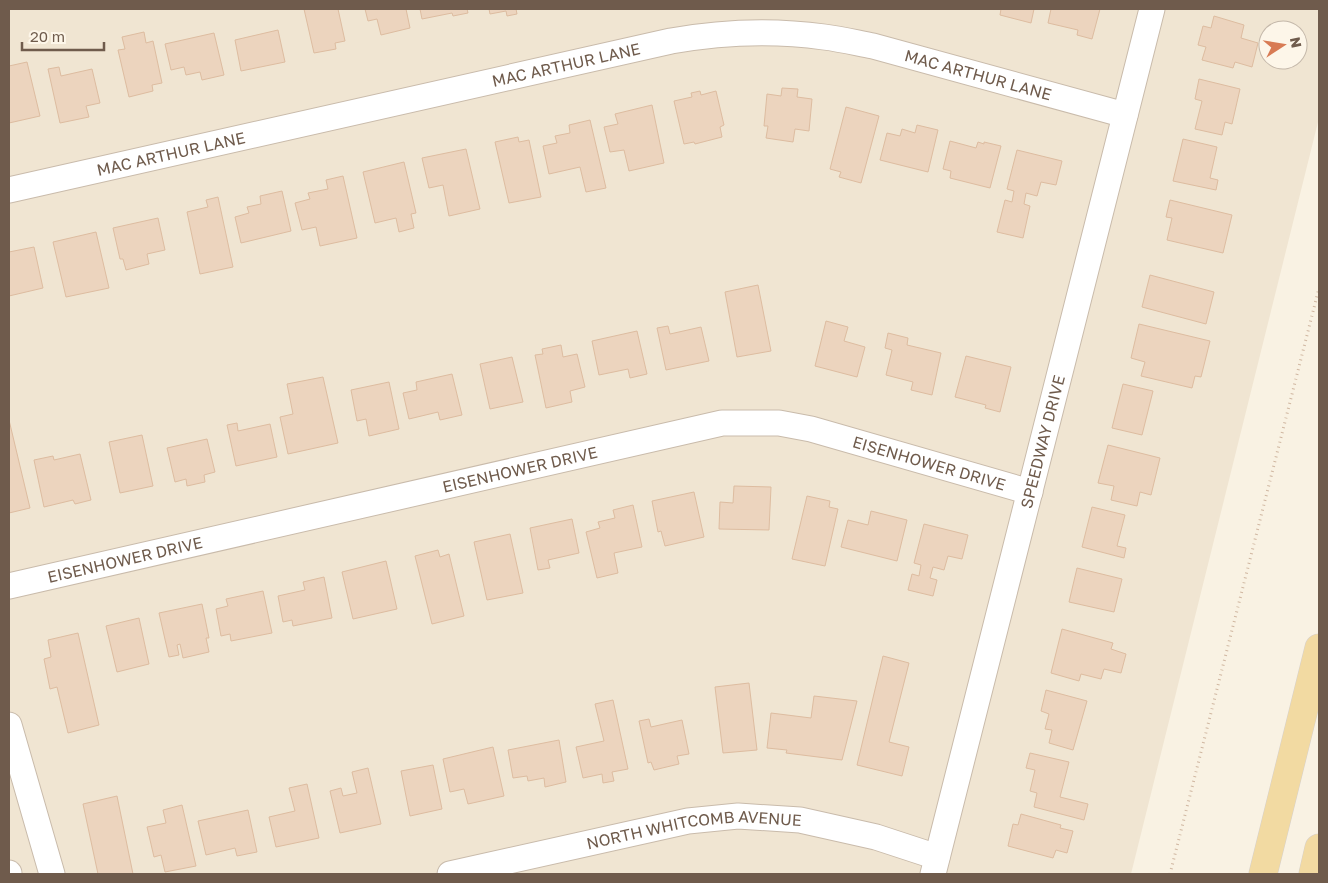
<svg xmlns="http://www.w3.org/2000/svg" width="1328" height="883" font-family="'Golos Text',sans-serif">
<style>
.residential{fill:#f0e5d2;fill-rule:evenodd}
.building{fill:#ecd4be;stroke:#ddbca0}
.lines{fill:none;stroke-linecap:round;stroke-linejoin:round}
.minor-casing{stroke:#c9bbab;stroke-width:27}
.primary-casing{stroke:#d7d1cd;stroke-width:29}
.path{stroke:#d0b7a1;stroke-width:3;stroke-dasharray:1 4;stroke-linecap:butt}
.minor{stroke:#fff;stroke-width:25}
.primary{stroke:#f2daa2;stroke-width:28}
.labels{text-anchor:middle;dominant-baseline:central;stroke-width:5;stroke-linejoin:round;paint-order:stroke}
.street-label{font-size:16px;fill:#6f5b4c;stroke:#fdf6e9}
</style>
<rect width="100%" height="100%" fill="#f9f2e3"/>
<path class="residential" d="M 9,9 L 1319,9 L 1319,118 L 1131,874 L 9,874 ZM 1268,30 L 1298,30 L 1298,60 L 1268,60 Z"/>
<g class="building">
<polygon points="304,9 338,9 345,41 335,43 336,49 314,53"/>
<polygon points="365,9 406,9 410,28 381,35 377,19 368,21"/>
<polygon points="420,9 467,9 468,13 453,16 452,13 422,19"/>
<polygon points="489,9 516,9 517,14 507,16 506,11 490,14"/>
<polygon points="1001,9 1034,9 1031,23 1000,15"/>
<polygon points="1051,9 1100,9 1092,39 1077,35 1078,30 1048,23"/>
<polygon points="1214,16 1244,25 1241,38 1258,43 1252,67 1235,62 1233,68 1202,60 1206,47 1198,45 1203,26 1211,28"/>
<polygon points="278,30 285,62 241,71 235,40"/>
<polygon points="144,32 146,43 153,41 162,83 152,85 153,91 129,97 118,50 125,49 122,37"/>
<polygon points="214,33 224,75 202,80 200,72 186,75 184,67 171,70 165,44"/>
<polygon points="27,62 40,116 9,123 9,66"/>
<polygon points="59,67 61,76 92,69 100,103 86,106 89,117 60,123 48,69"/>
<polygon points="1199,79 1240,89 1232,124 1225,122 1222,135 1195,129 1202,101 1195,99"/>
<polygon points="782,88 798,89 797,97 812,99 809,131 795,129 793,142 766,138 768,126 764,126 767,94 781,96"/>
<polygon points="700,91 701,95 716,91 724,125 720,127 722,137 695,144 694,142 684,144 674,101 692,97 691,93"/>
<polygon points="652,105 664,163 629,171 624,150 610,152 604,127 618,124 615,114"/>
<polygon points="846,107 879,116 861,183 839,177 841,172 830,169"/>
<polygon points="590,120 606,188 586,192 580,167 549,174 543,146 557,143 555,136 570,133 569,125"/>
<polygon points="917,125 938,130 928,172 880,160 887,133 900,136 902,129 915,133"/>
<polygon points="518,137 519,142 529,140 541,197 509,203 495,142"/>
<polygon points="1183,139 1217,147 1210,178 1218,180 1216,190 1173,181"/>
<polygon points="950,141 976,148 978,142 984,144 984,142 1001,146 990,188 950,178 951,171 943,169"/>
<polygon points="466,149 480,209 449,216 443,185 429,188 422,158"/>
<polygon points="1017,150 1062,161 1056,185 1041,182 1037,196 1026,193 1024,204 1030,206 1023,238 997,232 1005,200 1012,202 1014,191 1007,189"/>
<polygon points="404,162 416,213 411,214 414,228 399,232 396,218 375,223 363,172"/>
<polygon points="343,176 357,238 320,246 316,227 302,230 295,203 310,199 308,193 328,189 326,180"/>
<polygon points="282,191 291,231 241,243 235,217 249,213 247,207 261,204 260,196"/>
<polygon points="218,197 233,267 200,274 187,212 208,207 206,200"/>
<polygon points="1170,200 1232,215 1223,253 1167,240 1172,218 1166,217"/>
<polygon points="158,218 165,250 147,254 149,264 126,270 123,259 120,259 113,228"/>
<polygon points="96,232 109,288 66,297 53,242"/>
<polygon points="34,247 43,288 9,296 9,252"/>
<polygon points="1150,275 1214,292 1206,324 1142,307"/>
<polygon points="758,285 771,351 737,357 725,292"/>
<polygon points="826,321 848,327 844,341 865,347 857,377 815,366"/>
<polygon points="1139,324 1210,341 1201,377 1195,376 1192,388 1141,376 1145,362 1131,358"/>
<polygon points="668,326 670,334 701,327 709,361 666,370 657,328"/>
<polygon points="637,331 647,374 630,378 628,369 599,375 592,341"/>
<polygon points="888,333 908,338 907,345 941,353 932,395 911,390 913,382 886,375 892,350 885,348"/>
<polygon points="561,345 563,357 577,354 585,387 570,391 572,402 546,408 535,355 543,354 542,349"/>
<polygon points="966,356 1011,367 1000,412 985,408 986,405 955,397"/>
<polygon points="512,357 523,402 490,409 480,364"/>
<polygon points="452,374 462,415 440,420 438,412 409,419 403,393 417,390 416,382"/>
<polygon points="323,377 338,443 288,454 280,417 293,414 287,384"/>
<polygon points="389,382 399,429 369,436 366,419 357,421 351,390"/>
<polygon points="1123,384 1153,391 1142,435 1112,428"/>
<polygon points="9,420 30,508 9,513"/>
<polygon points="237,423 238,431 270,424 277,457 236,466 227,425"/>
<polygon points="142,435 153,486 120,493 109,442"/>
<polygon points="207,439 215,472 204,475 205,482 187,486 186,479 175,482 167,448"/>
<polygon points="1108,445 1160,458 1151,495 1140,492 1137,506 1111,500 1114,486 1098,483"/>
<polygon points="80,454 91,500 75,504 73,500 44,507 34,460 53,456 54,460"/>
<polygon points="734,486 771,487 769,530 719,529 720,502 733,503"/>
<polygon points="694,492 704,537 665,546 661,531 658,532 652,501"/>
<polygon points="807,496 830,501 829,507 838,509 825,566 792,559"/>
<polygon points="633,505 642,547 614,553 618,573 597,578 586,532 600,528 598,522 615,518 613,510"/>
<polygon points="1092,507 1125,515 1117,546 1126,548 1124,558 1082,547"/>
<polygon points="871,511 907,520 897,561 841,547 848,520 868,525"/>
<polygon points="572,519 579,553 548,560 550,568 538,570 530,528"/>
<polygon points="924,524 968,535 962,559 948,556 944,570 933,567 930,578 937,580 933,596 908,590 912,574 919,576 921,565 914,563"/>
<polygon points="510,534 523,593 487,600 474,542"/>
<polygon points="438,550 440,557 449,554 464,616 432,624 415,556"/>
<polygon points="386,561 397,609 353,619 342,572"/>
<polygon points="1077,568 1122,579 1114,612 1069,602"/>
<polygon points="324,577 332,618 293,626 292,620 283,622 278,596 305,590 303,582"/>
<polygon points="263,591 272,633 231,641 230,634 221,636 216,609 228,606 226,599"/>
<polygon points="202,604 209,638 206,638 209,652 183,658 180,644 177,645 179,655 169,657 159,613"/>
<polygon points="139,618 149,664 117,672 106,626"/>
<polygon points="1062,629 1113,643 1111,649 1126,654 1121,673 1104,669 1101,679 1081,674 1079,681 1051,673"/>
<polygon points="78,633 99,725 68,733 57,687 50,689 44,659 51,657 48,640"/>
<polygon points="883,656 909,663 889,742 909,747 902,776 857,765"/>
<polygon points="749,683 757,750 723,753 715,687"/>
<polygon points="1046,690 1087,701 1073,750 1049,743 1052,730 1045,729 1049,714 1041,711"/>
<polygon points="814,696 857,701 842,760 786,753 787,750 767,748 771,713 811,718"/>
<polygon points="613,700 628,769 612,772 614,781 603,783 602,774 583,778 576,747 604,741 595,704"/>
<polygon points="649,719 651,727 682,720 689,754 677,756 679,764 654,770 651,762 648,763 639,721"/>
<polygon points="559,740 566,782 545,787 544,778 528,781 527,776 513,778 508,750"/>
<polygon points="493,747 504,796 468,804 464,789 450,792 443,759"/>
<polygon points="1030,753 1069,762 1060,797 1088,804 1084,820 1034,807 1037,793 1030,791 1035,770 1026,768"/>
<polygon points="433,765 442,809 410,816 401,771"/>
<polygon points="368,768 381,824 340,833 330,791 341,788 343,796 357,793 352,772"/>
<polygon points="307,784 319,838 276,847 269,817 295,811 289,788"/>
<polygon points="117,796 133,874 98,874 83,804"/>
<polygon points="182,805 196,866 165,872 161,855 154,857 147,827 166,823 163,810"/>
<polygon points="248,810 257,852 237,856 235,848 206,855 198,821"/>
<polygon points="1021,814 1061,825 1060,828 1073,831 1067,853 1056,850 1053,858 1008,846 1013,824 1018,825"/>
</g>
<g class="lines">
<defs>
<g id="minor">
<path id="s1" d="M 9,190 L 671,41 C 721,32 774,30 824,37 C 841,39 857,43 873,46 L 1125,115"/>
<path id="s2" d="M 9,586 L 722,423 L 779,423 L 811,429 L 1030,492"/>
<polyline points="9,725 52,874"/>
<polyline points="9,873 9,874"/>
<path id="s3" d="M 450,874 L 688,821 L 738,816 L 800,820 L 876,837 L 937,857"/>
<path id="s4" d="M 933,874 L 1152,9"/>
</g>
<g id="primary">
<polyline points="1263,874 1319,648"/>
<polyline points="1313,874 1319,848"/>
</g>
</defs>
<use href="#minor" class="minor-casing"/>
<use href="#primary" class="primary-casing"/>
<polyline class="path" points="1170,874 1319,288"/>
<use href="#minor" class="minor"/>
<use href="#primary" class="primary"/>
</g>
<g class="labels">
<g class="street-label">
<text stroke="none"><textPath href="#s1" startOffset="571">MAC ARTHUR LANE</textPath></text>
<text stroke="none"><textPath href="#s1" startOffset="991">MAC ARTHUR LANE</textPath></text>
<text stroke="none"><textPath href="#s1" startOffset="166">MAC ARTHUR LANE</textPath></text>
<text stroke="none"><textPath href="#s4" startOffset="446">SPEEDWAY DRIVE</textPath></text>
<text stroke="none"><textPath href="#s2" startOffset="944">EISENHOWER DRIVE</textPath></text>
<text stroke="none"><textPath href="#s2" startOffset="524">EISENHOWER DRIVE</textPath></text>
<text stroke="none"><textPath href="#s2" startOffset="119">EISENHOWER DRIVE</textPath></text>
<text stroke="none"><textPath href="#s3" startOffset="249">NORTH WHITCOMB AVENUE</textPath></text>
</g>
</g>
<rect width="1328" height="883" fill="none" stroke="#6f5b4c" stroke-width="20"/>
<g transform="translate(1283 45) rotate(78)"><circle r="24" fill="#fdf6e9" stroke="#c4b8aa"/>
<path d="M0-4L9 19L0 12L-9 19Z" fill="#d87b54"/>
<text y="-8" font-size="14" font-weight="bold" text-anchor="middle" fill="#6f5b4c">N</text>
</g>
<path d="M22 42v8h82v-8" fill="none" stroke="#6f5b4c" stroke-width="2.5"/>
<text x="30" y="42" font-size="15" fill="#6f5b4c" stroke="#fdf6e9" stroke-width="4" paint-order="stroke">20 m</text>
</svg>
